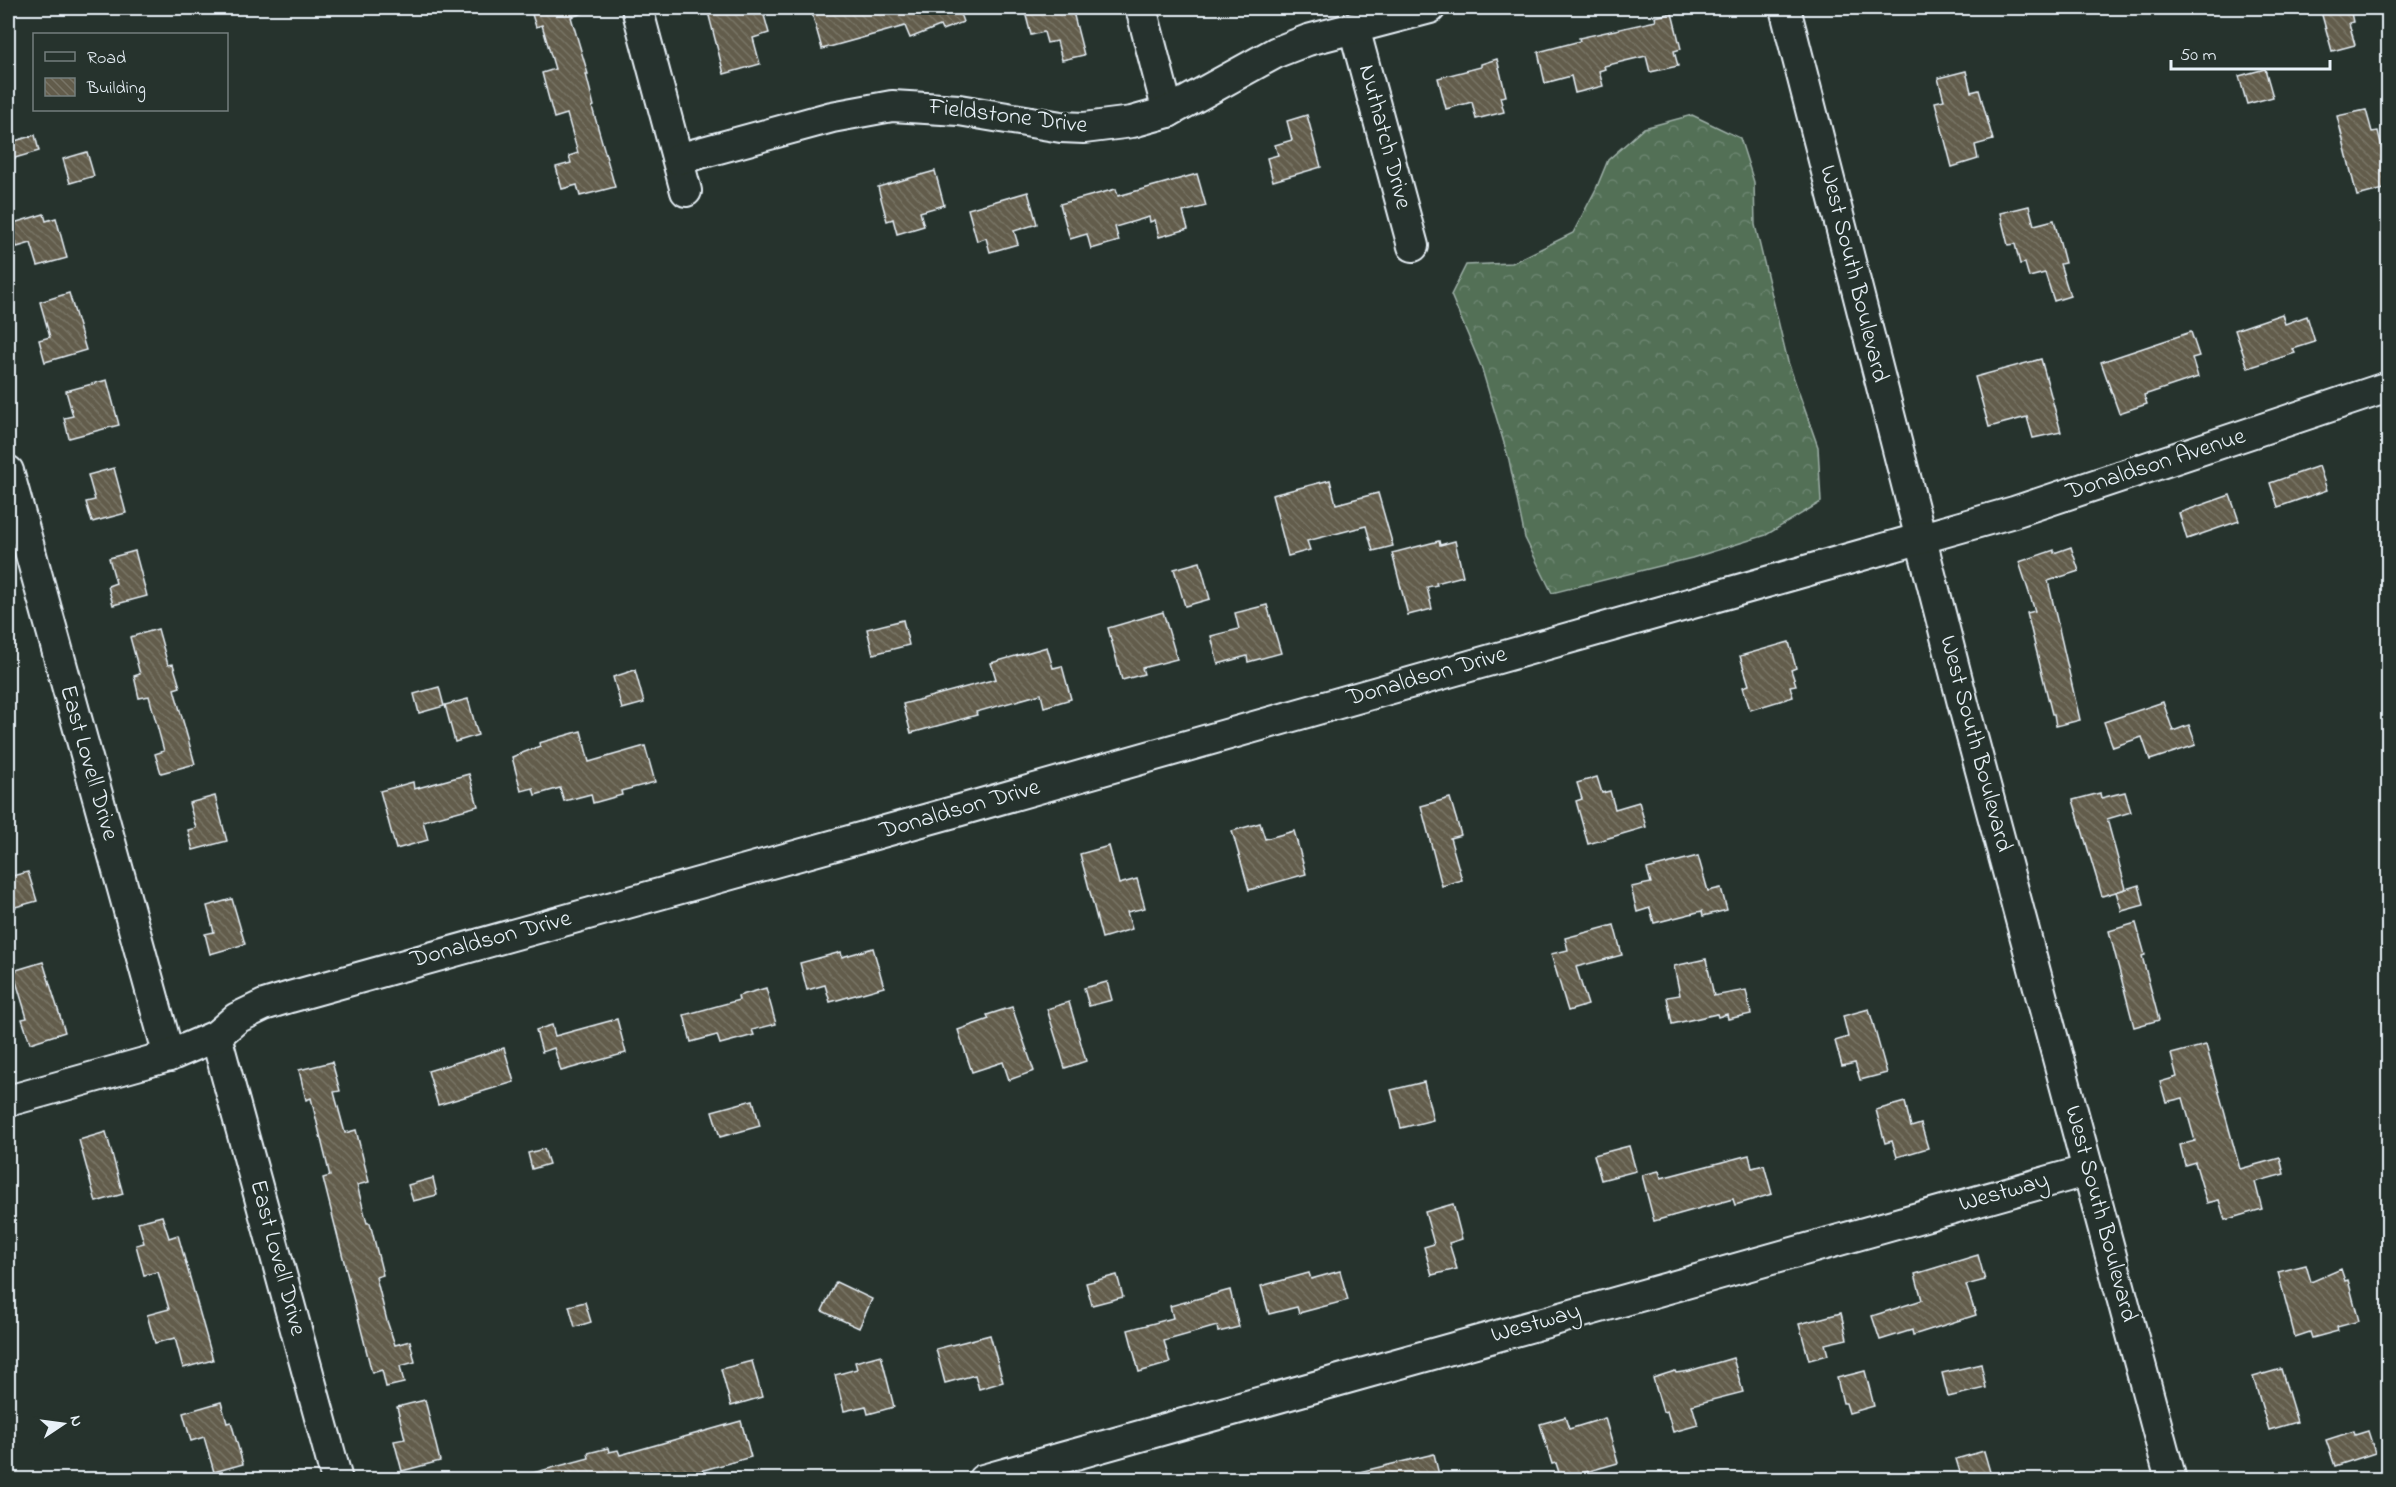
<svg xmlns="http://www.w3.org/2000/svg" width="2396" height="1487" font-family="'Indie Flower',sans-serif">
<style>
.forest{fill:url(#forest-crowns);stroke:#9eb0a8;stroke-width:1.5}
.building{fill:url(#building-back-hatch);stroke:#e8f1f8;stroke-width:1.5}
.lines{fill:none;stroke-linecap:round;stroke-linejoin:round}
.minor-casing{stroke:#e8f1f8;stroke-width:34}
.minor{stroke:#26332d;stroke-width:30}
.labels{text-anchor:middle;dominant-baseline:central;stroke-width:5;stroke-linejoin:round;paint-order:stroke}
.street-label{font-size:24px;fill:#e8f1f8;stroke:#26332d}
</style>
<defs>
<pattern id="forest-crowns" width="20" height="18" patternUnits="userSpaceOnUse" patternTransform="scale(1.5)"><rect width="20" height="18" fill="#537057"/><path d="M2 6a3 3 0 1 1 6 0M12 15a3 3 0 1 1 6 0" fill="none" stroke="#6c8570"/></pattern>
<pattern id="building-back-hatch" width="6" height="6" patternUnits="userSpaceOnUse" patternTransform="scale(1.5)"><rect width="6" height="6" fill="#625c4b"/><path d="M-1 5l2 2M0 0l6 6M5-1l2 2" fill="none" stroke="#787466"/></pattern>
</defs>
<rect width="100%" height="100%" fill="#26332d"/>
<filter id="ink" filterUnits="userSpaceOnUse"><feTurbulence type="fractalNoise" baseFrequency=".0167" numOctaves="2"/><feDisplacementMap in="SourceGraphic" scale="12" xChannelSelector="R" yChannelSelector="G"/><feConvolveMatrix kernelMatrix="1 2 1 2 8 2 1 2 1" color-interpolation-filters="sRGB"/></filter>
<g filter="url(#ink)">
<polygon class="forest" points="1692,115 1740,138 1754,182 1755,225 1788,362 1818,447 1821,502 1766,535 1692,558 1552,593 1525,538 1509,460 1481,366 1451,295 1466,265 1512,263 1573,233 1596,189 1608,160 1644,128"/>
<g class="building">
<polygon points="530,8 585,8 586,12 571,17 588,74 586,74 594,106 592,107 615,187 580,196 577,185 562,189 556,167 571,163 569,156 578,153 567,114 554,118 542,73 555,69 542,25 536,27"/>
<polygon points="723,8 762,8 769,33 753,38 760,64 724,74 708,12"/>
<polygon points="832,8 958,8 963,22 942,30 940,26 910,38 905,26 822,49 812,13"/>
<polygon points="1042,8 1072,8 1084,55 1062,60 1057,41 1047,43 1044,32 1031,35 1025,12"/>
<polygon points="2320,8 2350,8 2353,22 2349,23 2355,45 2332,51"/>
<polygon points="1672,13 1681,49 1674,51 1678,66 1650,72 1646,56 1604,66 1605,69 1599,71 1603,86 1575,93 1571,76 1545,83 1538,52 1580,41 1579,38 1656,21 1655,17"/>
<polygon points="1497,59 1506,96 1500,97 1504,112 1476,119 1472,102 1446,109 1438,78 1481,67 1481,64"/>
<polygon points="2265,69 2273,97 2247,104 2239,76"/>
<polygon points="1966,71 1971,92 1979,90 1993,140 1975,145 1978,159 1952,167 1935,102 1944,100 1938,78"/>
<polygon points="2366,110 2372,132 2378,131 2385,160 2388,159 2388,188 2357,196 2337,116"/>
<polygon points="1307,115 1321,167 1273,181 1267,158 1278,155 1275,145 1292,140 1287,121"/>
<polygon points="35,135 39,151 8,160 8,143"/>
<polygon points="87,152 94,176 70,183 63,159"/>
<polygon points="935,171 944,205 920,212 924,226 897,234 893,219 887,221 878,187"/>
<polygon points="1197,174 1206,206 1183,212 1188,229 1159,237 1155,220 1150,222 1149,217 1115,227 1119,241 1091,249 1087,234 1070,239 1060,204 1116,189 1118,196"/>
<polygon points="1028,192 1037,224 1014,231 1018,244 990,252 986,238 977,241 968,209"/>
<polygon points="2029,206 2034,225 2054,220 2065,263 2060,264 2070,296 2054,301 2045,273 2029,277 2025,263 2020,264 2015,244 2008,245 2000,213"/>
<polygon points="44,214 46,221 56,218 67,258 38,266 31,243 17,247 10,224"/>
<polygon points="69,293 86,350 45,362 39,340 50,337 40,302"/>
<polygon points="2282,314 2285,324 2307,316 2315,342 2293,349 2295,353 2248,368 2235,330"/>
<polygon points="2191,332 2199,356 2192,358 2198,377 2144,395 2147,404 2119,413 2101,362"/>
<polygon points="2041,359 2061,432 2033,438 2027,417 1989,427 1975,377"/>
<polygon points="107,380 119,425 69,438 64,418 73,416 66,391"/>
<polygon points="2319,466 2327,490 2278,507 2270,483"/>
<polygon points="114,468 126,513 92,522 86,502 95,500 88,475"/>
<polygon points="1330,480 1336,504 1378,493 1393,546 1373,551 1366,526 1307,541 1310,550 1288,556 1272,495"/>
<polygon points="2230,495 2239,521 2187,539 2179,513"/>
<polygon points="1439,541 1440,545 1455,541 1463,576 1436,583 1437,585 1427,587 1432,609 1408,615 1392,553"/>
<polygon points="2071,547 2079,571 2048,581 2080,720 2056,726 2054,714 2052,714 2027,613 2035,611 2019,562 2054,550 2054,553"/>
<polygon points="135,551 147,596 113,605 108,586 116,583 109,558"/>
<polygon points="1200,562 1210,599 1185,606 1174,569"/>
<polygon points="1267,605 1281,653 1248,662 1247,656 1218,664 1211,636 1239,629 1235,613"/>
<polygon points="1163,612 1177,659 1142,668 1144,674 1122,680 1108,628"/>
<polygon points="903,620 909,645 873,654 867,629"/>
<polygon points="158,629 168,665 173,664 180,687 174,689 195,764 161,773 155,754 164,751 149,696 139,698 134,676 140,674 130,637"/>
<polygon points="1789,642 1796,668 1791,670 1796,685 1790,686 1793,697 1750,710 1743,687 1749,685 1740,656"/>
<polygon points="1047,647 1053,668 1062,666 1071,699 1044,707 1041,694 976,712 977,715 911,733 903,704 996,679 991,663"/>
<polygon points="635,670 644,703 622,709 613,677"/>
<polygon points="439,687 444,706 419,713 414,694"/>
<polygon points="468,699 478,735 455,742 445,705"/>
<polygon points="2163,702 2173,731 2189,725 2196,745 2150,760 2142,737 2113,747 2104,722"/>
<polygon points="581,731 589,762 645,746 655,782 621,791 622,795 593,803 591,794 564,801 560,788 535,795 533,788 521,791 512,757 540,746 539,743"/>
<polygon points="469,774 478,806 423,821 428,840 396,849 380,791 413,782 414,789"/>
<polygon points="1597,777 1602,793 1610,791 1615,809 1639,802 1646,827 1588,844 1576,801 1582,799 1577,783"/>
<polygon points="2125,792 2131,812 2107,819 2126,889 2102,896 2073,800 2100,793 2101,798"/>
<polygon points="215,796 227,841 193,850 188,830 196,828 189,803"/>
<polygon points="1450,798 1461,835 1450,838 1462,880 1442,886 1421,806"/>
<polygon points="1260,823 1265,839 1294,831 1306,874 1249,890 1232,831"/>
<polygon points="1109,846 1119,884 1137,879 1145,908 1127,912 1132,929 1102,938 1080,854"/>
<polygon points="1698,856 1708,891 1721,888 1727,910 1703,916 1702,911 1654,923 1650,908 1637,912 1631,887 1651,883 1647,869"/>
<polygon points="28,872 37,901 8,909 8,877"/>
<polygon points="2139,885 2144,905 2122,911 2116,892"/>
<polygon points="232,899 245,944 210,954 205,934 214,932 207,906"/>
<polygon points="2136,923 2145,955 2142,956 2159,1020 2134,1027 2109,931"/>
<polygon points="1614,925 1622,955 1576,967 1588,1005 1568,1011 1551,954 1568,950 1565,938"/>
<polygon points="873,948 884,987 830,1002 825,985 807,990 800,963 841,952 842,957"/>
<polygon points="1706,959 1714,996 1746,990 1751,1014 1728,1019 1727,1014 1718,1017 1717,1014 1672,1024 1667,997 1680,995 1674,966"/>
<polygon points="43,962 65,1032 30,1043 22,1019 27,1018 13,971"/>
<polygon points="1107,982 1112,1000 1089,1006 1084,988"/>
<polygon points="766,988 776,1024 752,1030 754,1035 720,1044 717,1035 691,1042 684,1015 739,1000 738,996"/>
<polygon points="1069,1002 1086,1061 1065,1068 1047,1009"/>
<polygon points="1012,1007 1034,1071 1009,1080 1003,1062 972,1072 958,1030 989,1019 987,1015"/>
<polygon points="1869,1009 1887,1073 1860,1080 1855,1063 1842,1066 1835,1041 1848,1037 1843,1016"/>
<polygon points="617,1019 626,1053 561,1071 554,1048 542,1052 536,1030 552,1025 555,1036"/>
<polygon points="2206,1045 2240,1169 2280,1158 2284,1174 2255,1182 2262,1209 2225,1220 2219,1200 2207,1203 2195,1162 2185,1165 2180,1145 2195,1141 2183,1098 2166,1102 2160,1082 2177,1077 2171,1054"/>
<polygon points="504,1048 514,1082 438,1105 428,1071"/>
<polygon points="332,1062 340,1091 334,1092 345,1133 356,1130 369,1182 357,1185 367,1223 370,1223 383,1275 376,1277 387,1321 395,1345 410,1341 415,1362 400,1366 404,1383 386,1387 382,1370 372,1373 323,1178 330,1176 321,1139 311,1098 306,1100 299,1070"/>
<polygon points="1424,1082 1433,1120 1401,1128 1391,1090"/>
<polygon points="753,1100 760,1126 720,1137 712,1111"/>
<polygon points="1905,1102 1911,1127 1921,1124 1928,1148 1897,1157 1892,1141 1885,1143 1876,1110"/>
<polygon points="106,1132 123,1194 96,1202 79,1140"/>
<polygon points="1629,1146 1636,1171 1601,1180 1594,1155"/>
<polygon points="544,1149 549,1164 532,1169 528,1153"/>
<polygon points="1749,1155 1752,1168 1764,1165 1772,1194 1735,1205 1733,1199 1654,1221 1642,1175 1659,1171 1661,1178"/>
<polygon points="433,1178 437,1195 413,1201 408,1185"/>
<polygon points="1453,1204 1462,1239 1449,1243 1457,1269 1432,1275 1424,1247 1434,1244 1425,1212"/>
<polygon points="162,1216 169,1238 178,1235 213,1360 183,1368 175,1338 155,1343 147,1315 169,1309 158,1272 144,1275 136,1245 144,1243 138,1222"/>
<polygon points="1978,1255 1985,1280 1966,1285 1976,1315 1913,1335 1912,1330 1880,1340 1872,1316 1922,1300 1915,1274"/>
<polygon points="2306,1265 2311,1282 2341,1269 2345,1281 2348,1280 2359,1321 2337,1327 2338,1331 2312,1338 2310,1332 2295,1337 2278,1272"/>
<polygon points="1340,1271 1348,1300 1299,1313 1297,1307 1269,1314 1261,1286 1309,1273 1311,1279"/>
<polygon points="1117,1275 1123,1297 1092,1305 1086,1283"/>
<polygon points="836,1282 872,1299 859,1328 822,1311"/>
<polygon points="1230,1290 1239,1327 1218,1332 1217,1326 1164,1341 1170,1363 1139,1372 1128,1330 1173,1318 1170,1306"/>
<polygon points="585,1302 591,1322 575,1327 569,1306"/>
<polygon points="1841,1313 1847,1339 1825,1344 1828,1355 1809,1360 1799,1324"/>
<polygon points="990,1335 1003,1382 979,1389 975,1375 945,1383 936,1349"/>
<polygon points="881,1355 894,1407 868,1414 866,1406 844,1411 835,1375 857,1369 855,1362"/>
<polygon points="1733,1358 1743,1392 1692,1405 1698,1425 1673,1432 1667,1411 1663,1412 1653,1378 1675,1371 1676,1373 1689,1371"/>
<polygon points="752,1361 762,1397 731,1406 721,1369"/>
<polygon points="1981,1364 1986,1388 1948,1397 1942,1373"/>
<polygon points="2281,1369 2297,1422 2269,1430 2253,1377"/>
<polygon points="1865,1371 1874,1406 1849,1413 1846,1403 1843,1403 1837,1378"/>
<polygon points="425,1400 440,1461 402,1471 394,1441 405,1439 397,1407"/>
<polygon points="221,1402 227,1423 231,1422 243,1464 214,1472 204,1437 191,1441 183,1413"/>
<polygon points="1565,1417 1569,1429 1605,1418 1618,1463 1561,1479 1556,1463 1552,1464 1540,1424"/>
<polygon points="741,1421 751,1457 671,1479 530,1479 529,1474 589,1458 588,1453 608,1448 609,1452 618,1450 620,1455"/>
<polygon points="2354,1431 2355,1435 2368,1431 2375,1453 2335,1466 2326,1440"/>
<polygon points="1984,1451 1992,1479 1962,1479 1956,1459"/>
<polygon points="1434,1454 1440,1479 1356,1479 1355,1473"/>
</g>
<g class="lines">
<defs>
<g id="minor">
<polyline points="637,8 686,191"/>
<polyline points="1141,8 1168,112"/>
<polyline points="1785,8 1964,707 2171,1480"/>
<polyline points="1354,28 1413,246"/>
<polyline points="678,159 832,117 892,106 959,110 1061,127 1084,128 1132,122 1168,112 1277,52 1308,40 1430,8"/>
<polyline points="8,471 169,1056"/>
<polyline points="216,1036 337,1480"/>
<polyline points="8,1101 169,1056 216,1036 237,1018 264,1005 290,997 950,813 2014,512 2388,387"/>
<polyline points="983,1480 2089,1170"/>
</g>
</defs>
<use href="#minor" class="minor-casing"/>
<use href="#minor" class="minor"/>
</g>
</g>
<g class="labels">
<g class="street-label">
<text transform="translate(1008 117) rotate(7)">Fieldstone Drive</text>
<text transform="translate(1384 137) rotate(75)">Nuthatch Drive</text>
<text transform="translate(1853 274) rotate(76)">West South Boulevard</text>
<text transform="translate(2156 465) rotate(-18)">Donaldson Avenue</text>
<text transform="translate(1427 677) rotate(-16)">Donaldson Drive</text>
<text transform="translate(1975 744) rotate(75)">West South Boulevard</text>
<text transform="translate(88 763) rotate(74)">East Lovell Drive</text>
<text transform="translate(960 810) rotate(-16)">Donaldson Drive</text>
<text transform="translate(491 940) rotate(-15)">Donaldson Drive</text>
<text transform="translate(2004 1193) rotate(-16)">Westway</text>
<text transform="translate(2100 1214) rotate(75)">West South Boulevard</text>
<text transform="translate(277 1258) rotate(75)">East Lovell Drive</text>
<text transform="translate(1536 1324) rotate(-16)">Westway</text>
</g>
</g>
<rect width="2396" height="1487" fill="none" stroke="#26332d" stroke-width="30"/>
<rect x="15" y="15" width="2366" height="1457" fill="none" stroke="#e8f1f8" stroke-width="2" filter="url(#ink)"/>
<rect x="33" y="33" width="195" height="78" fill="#26332d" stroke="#747f7e" stroke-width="1.5"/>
<rect x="45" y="52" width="30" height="9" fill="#26332d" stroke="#747f7e" stroke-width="1.5"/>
<text x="87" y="63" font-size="18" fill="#e8f1f8">Road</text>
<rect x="45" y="78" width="30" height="18" fill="url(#building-back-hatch)" stroke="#747f7e" stroke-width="1.5"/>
<text x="87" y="93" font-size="18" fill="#e8f1f8">Building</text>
<g transform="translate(63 1424) rotate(77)" stroke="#26332d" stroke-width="4.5" paint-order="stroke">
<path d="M0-4.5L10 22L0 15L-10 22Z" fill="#e8f1f8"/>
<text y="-9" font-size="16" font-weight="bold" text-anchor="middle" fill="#e8f1f8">N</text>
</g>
<path d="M2171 60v9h159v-9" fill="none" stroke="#e8f1f8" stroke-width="3"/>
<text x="2180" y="60" font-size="18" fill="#e8f1f8" stroke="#26332d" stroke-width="4.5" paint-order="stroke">50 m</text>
</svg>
